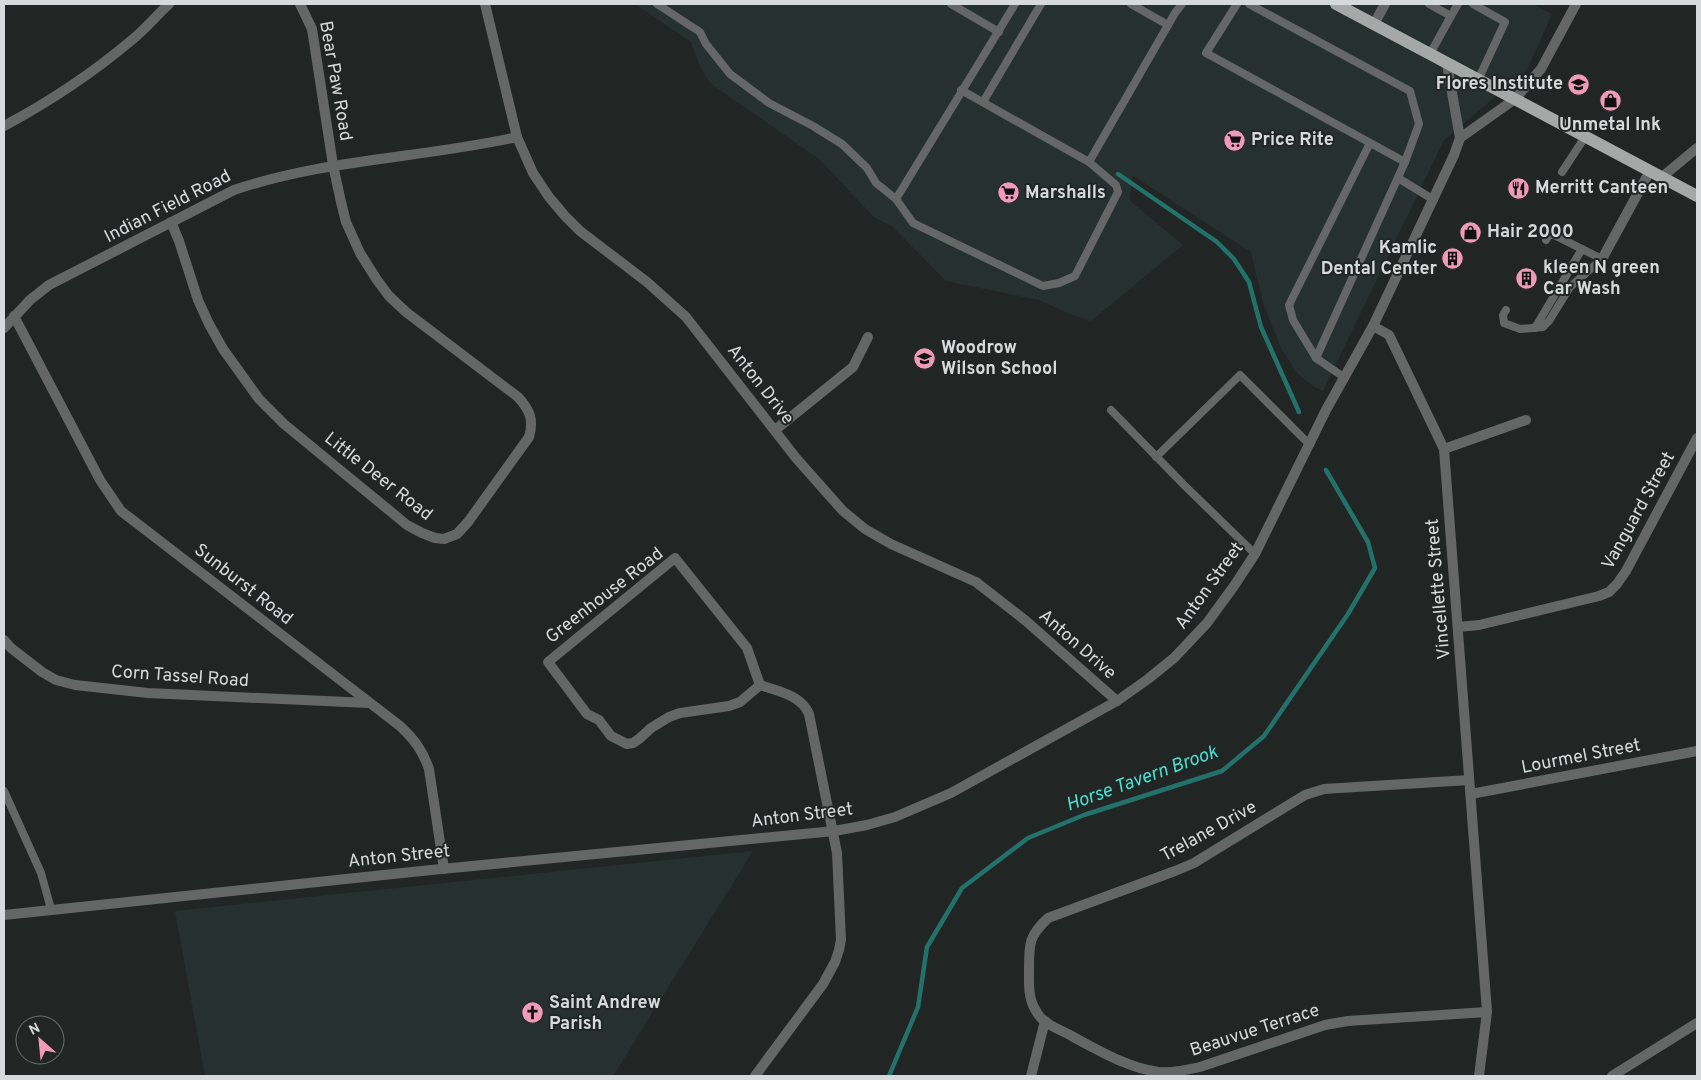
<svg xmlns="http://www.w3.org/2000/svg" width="1701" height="1080" font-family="Overpass,sans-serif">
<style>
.built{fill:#26312f}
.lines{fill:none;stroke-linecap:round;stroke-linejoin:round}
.stream{stroke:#22726b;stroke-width:4.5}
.service{stroke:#646766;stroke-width:8}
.minor{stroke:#646766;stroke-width:10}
.tertiary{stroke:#646766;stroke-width:10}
.primary{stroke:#a4a9a8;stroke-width:12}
.labels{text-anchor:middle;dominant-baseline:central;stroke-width:4;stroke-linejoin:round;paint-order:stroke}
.street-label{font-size:18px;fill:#d7dada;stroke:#212625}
.poi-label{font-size:18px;font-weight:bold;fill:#d7dada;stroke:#212625;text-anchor:start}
.water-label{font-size:19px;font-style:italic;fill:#49e0d2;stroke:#212625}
</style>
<rect width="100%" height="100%" fill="#212625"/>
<g class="built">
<polygon points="635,4 1532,4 1552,14 1527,70 1444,140 1323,391 1314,387 1298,374 1281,348 1263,303 1251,252 1132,175 1130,201 1183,245 1091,321 1070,314 1039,300 946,281 892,226 874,217 819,159 710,83 699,64 691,42"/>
<polygon points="753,851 613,1076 205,1076 175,911"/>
</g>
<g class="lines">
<g class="stream">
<polyline points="1118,174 1217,242 1234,259 1249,282 1261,327 1299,412"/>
<polyline points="889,1076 918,1007 927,947 962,888 1028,838 1084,815 1222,771 1264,736 1348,614 1375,568 1368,542 1326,470"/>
</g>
<g class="service">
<polyline points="657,4 700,32 706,44 730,74 769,103 813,126 842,144 867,168 876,183 896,199"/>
<polyline points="951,4 999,32"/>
<polyline points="1015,4 896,199 913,223 1043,286 1059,283 1075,276 1118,192 1116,185 1089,162"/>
<polyline points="1131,4 1168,25"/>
<polyline points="1237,4 1206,53 1405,162 1419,124 1410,91 1249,4"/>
<polyline points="1429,4 1451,16 1430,54"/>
<polyline points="1473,4 1505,22 1478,80"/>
<polyline points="1451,16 1458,4"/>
<polyline points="961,90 1089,162 1175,13 1182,4"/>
<polyline points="983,102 1041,4"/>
<polyline points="1562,172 1585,137"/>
<polyline points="1398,178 1434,200"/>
<polyline points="1506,310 1503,315 1504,323 1520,329 1543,327 1549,321 1570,287 1602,259 1550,233 1546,240"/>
<polyline points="1535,328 1582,249"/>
<polyline points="1316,358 1405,162"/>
<polyline points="1345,378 1316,358 1293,320 1289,305 1370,143"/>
<polyline points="1111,410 1185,486 1255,554"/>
<polyline points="1156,457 1240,375 1310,445"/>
<polyline points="4,791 41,873 51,909"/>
</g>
<g class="minor">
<polyline points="485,4 517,137 533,173 549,197 565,216 580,231 647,282 686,317 796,458 843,511 865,529 891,544 976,582 1026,621 1117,701"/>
<polyline points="1374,24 1385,4"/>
<polyline points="1515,99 1541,69 1576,4"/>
<path d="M 4,126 C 49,102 94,72 133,39 C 146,28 157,15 169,4"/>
<polyline points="1662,177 1697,148"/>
<path d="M 171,222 L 179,241 L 198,300 L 209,324 L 223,349 L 259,399 L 284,424 L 407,525 L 422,533 L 435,538 L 444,539 L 457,534 L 468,522 L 529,437 C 534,420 530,410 518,397 L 406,312 L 389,296 L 377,280 L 360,253 L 346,222 L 341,202 L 333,165 L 312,29 L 300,4"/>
<polyline points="1602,259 1650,171"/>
<path d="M 14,316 L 100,480 L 121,511 L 400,726 C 414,739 423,751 429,769 L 444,869"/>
<path d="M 4,328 L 30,300 L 49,285 L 234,190 C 325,159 423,158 517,137"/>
<polyline points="775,430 853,367 868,337"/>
<polyline points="1444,449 1526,420"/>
<polygon points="675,558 747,648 760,685 740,702 729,706 680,713 669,717 651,728 639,739 633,743 627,744 611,736 599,720 587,714 548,662"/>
<polyline points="1458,627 1479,625 1599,596 1609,592 1617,584 1626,571 1697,438"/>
<polyline points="4,640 11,648 42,672 56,680 75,685 148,693 369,703"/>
<path d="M 1469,780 L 1324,789 L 1305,795 L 1194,863 L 1175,871 L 1048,918 C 1029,936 1029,943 1029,969 C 1029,982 1028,998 1035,1009 C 1037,1013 1041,1019 1045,1021 C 1051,1027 1061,1030 1068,1034 C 1096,1049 1127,1068 1159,1072 C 1173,1073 1187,1070 1200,1067 L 1325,1025 L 1348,1021 L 1487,1012"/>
<polyline points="1471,794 1697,751"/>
<path d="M 755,1076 L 823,984 L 835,962 L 839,950 L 841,940 L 837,853 L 809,714 C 801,695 778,691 760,685"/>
<polyline points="1031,1076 1045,1021"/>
<polyline points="1612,1076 1697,1023"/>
</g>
<g class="tertiary">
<polyline points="1460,138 1515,99"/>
<polyline points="1373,326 1389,335 1444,449 1487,1012 1479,1076"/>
<polyline points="4,915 431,870 834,831 867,825 895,817 951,793 1117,701 1148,679 1174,658 1207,623 1234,586 1255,554 1326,410 1373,326 1454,155 1460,138 1447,64"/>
</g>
<polyline class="primary" points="1336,4 1697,196"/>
</g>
<defs>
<symbol id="school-disc" viewBox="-11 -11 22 22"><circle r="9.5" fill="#f09ab7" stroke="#212625"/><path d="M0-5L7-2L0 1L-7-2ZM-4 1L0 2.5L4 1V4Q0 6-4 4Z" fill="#111"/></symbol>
<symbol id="shop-disc" viewBox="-11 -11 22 22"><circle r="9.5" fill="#f09ab7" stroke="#212625"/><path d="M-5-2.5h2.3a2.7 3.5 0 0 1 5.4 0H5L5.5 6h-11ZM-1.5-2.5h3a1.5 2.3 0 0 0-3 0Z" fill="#111"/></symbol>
<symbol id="supermarket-disc" viewBox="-11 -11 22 22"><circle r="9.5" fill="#f09ab7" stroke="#212625"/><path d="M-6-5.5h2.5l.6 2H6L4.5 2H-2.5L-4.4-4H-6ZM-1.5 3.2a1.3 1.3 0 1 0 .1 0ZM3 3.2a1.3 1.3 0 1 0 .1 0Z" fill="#111"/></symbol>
<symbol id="restaurant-disc" viewBox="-11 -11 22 22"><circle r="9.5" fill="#f09ab7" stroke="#212625"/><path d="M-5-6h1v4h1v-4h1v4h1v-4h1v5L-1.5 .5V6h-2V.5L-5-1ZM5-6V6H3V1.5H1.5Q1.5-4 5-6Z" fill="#111"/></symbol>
<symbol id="building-disc" viewBox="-11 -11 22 22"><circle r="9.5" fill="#f09ab7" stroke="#212625"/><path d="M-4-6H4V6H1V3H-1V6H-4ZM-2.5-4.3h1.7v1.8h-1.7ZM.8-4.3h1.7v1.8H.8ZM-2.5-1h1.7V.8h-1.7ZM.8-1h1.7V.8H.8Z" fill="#111"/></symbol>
<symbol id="church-disc" viewBox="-11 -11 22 22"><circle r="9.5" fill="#f09ab7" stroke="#212625"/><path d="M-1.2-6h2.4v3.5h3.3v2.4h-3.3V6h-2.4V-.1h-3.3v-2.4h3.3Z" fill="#111"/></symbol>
</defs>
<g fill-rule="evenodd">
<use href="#school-disc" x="1566" y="72" width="25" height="25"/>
<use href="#shop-disc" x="1598" y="88" width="25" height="25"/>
<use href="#supermarket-disc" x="1222" y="128" width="25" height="25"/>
<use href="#restaurant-disc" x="1506" y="176" width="25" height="25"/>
<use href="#supermarket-disc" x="996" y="180" width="25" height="25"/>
<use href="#shop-disc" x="1458" y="220" width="25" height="25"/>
<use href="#building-disc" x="1440" y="246" width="25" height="25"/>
<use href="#building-disc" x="1514" y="266" width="25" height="25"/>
<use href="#school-disc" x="912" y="346" width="25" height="25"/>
<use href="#church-disc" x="520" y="1000" width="25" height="25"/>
</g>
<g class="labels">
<g class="street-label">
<text transform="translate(335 81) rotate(80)">Bear Paw Road</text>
<text transform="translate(168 207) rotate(-27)">Indian Field Road</text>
<text transform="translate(760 385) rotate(52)">Anton Drive</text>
<text transform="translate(378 477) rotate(38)">Little Deer Road</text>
<text transform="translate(1639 511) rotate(-61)">Vanguard Street</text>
<text transform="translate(243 585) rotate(38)">Sunburst Road</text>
<text transform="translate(1210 586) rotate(-54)">Anton Street</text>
<text transform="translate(1439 589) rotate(-95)">Vincellette Street</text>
<text transform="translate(605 596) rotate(-38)">Greenhouse Road</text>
<text transform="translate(1077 645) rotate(41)">Anton Drive</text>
<text transform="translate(180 677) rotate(4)">Corn Tassel Road</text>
<text transform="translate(1581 757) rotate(-11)">Lourmel Street</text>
<text transform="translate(802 816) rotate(-7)">Anton Street</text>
<text transform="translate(1209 832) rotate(-29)">Trelane Drive</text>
<text transform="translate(399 857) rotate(-6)">Anton Street</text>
<text transform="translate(1255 1031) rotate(-18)">Beauvue Terrace</text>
</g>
<g class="poi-label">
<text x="1563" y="84" text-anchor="end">Flores Institute</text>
<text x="1610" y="125" text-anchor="middle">Unmetal Ink</text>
<text x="1251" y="140">Price Rite</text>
<text x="1535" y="188">Merritt Canteen</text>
<text x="1025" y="193">Marshalls</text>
<text x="1487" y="232">Hair 2000</text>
<text x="1437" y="248" text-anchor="end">Kamlic<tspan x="1437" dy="21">Dental Center</tspan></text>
<text x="1543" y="268">kleen N green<tspan x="1543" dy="21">Car Wash</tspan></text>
<text x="941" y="348">Woodrow<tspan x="941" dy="21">Wilson School</tspan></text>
<text x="549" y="1003">Saint Andrew<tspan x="549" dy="21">Parish</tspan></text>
</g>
<g class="water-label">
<text transform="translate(1142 779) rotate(-20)">Horse Tavern Brook</text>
</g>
</g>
<rect width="1701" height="1080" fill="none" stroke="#d7dada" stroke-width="10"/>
<g transform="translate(40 1040) rotate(333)"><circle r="24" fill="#212625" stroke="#6a6e6d"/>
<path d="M0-4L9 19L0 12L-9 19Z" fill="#f09ab7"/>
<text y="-8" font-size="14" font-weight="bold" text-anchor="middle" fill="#d7dada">N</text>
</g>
</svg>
